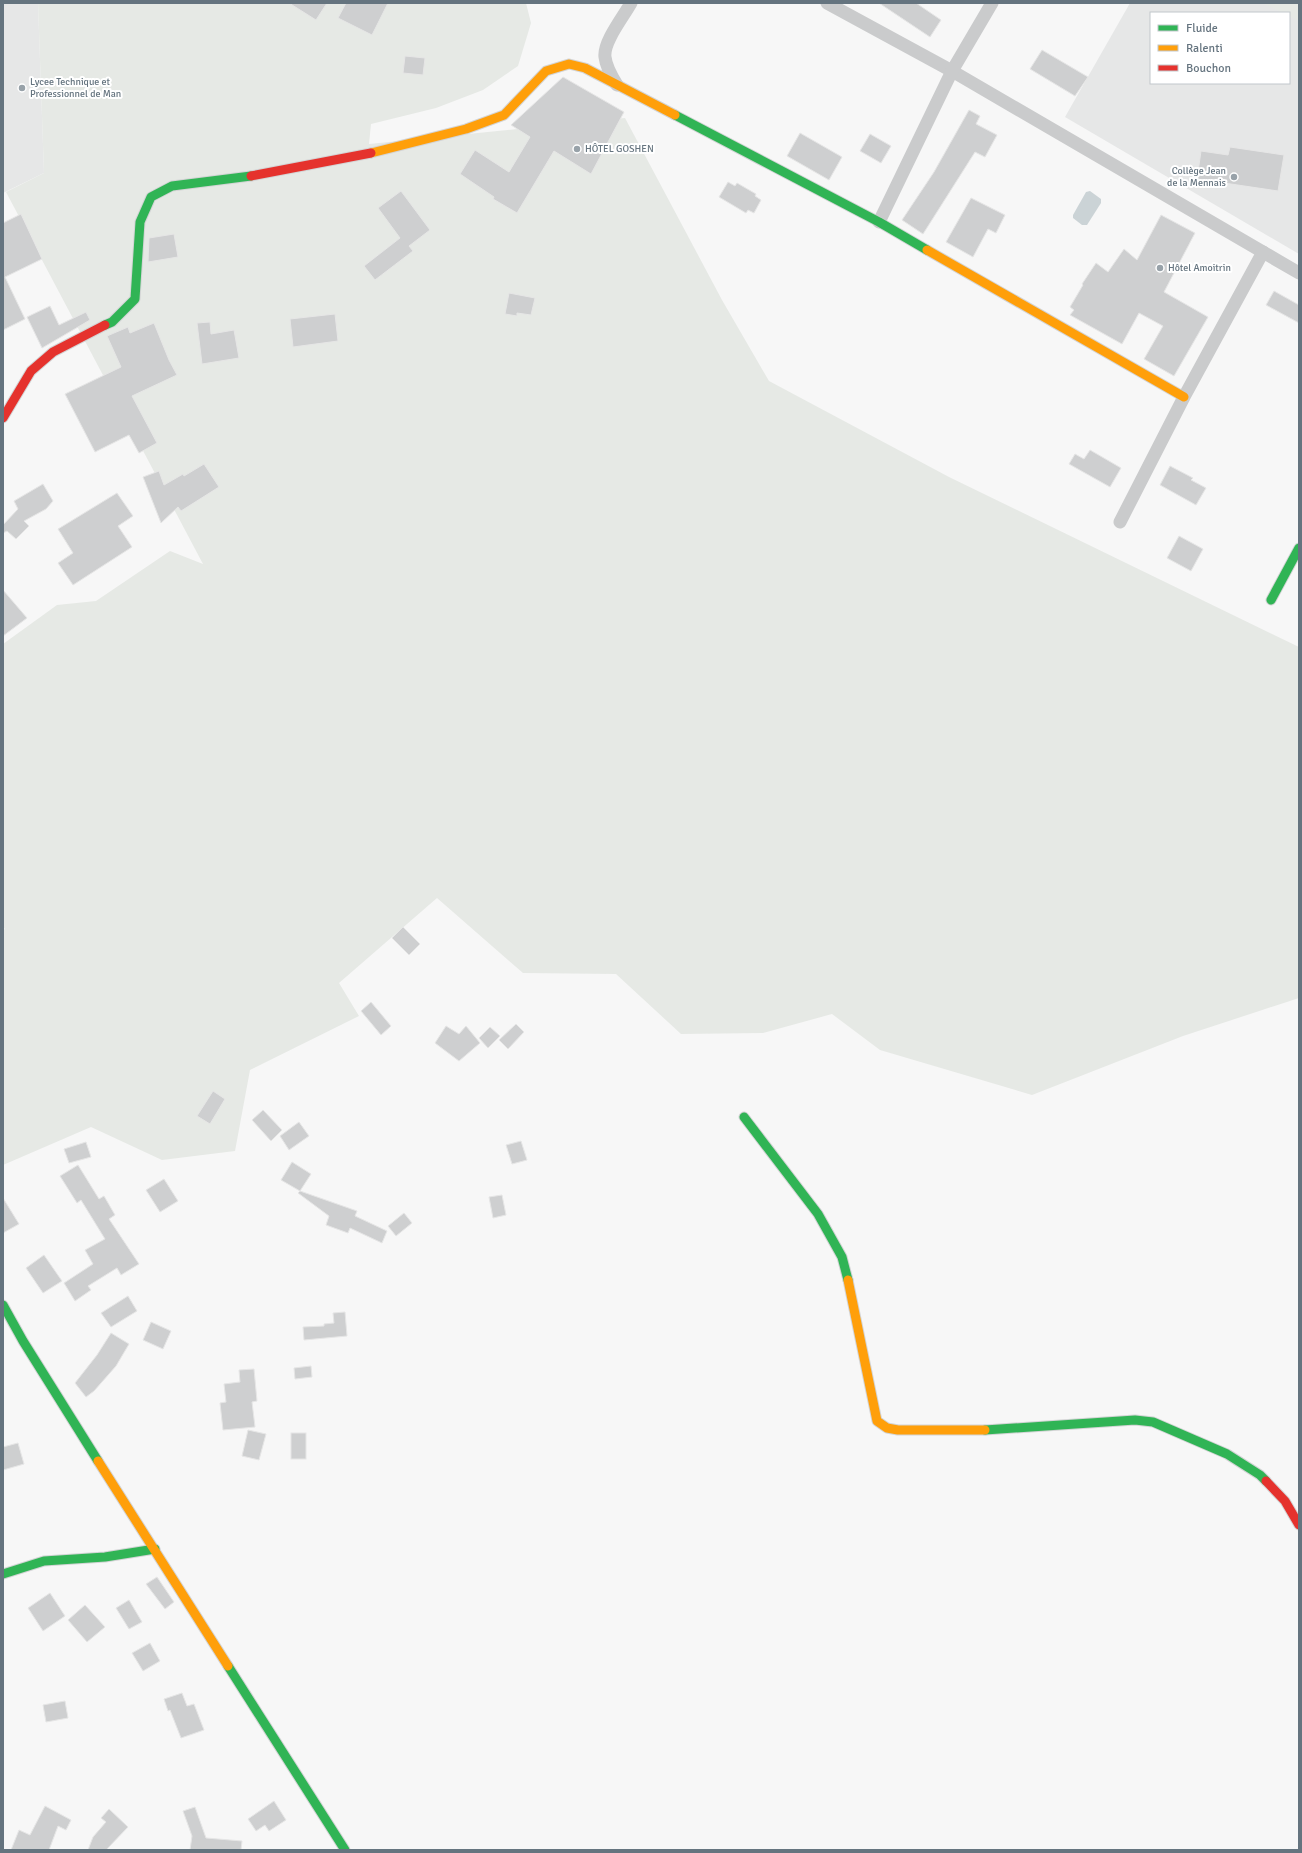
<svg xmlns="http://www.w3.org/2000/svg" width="1302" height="1853" font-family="Signika,sans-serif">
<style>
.built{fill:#e6e7e7;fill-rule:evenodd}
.green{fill:#e6e9e5}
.water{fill:#cbd3d6}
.building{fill:#cecfd0;stroke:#e6e6e6}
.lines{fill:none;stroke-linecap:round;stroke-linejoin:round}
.fast-casing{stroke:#d3d4d5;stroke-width:11}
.slow-casing{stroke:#d3d4d5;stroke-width:11}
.jam-casing{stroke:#d3d4d5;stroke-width:11}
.street{stroke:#cacbcc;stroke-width:13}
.fast{stroke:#30b455;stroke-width:9}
.slow{stroke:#ff9f0a;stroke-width:9}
.jam{stroke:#e5322d;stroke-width:9}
.poi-dot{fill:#98a2a9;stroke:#fff;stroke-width:1.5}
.labels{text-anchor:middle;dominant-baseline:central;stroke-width:4;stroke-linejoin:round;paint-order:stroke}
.poi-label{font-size:10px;fill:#65747f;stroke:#fff;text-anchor:start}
</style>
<rect width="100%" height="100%" fill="#f7f7f7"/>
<g class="built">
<polygon points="3,3 38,3 44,173 3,193"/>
<path d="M 1130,3 L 1299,3 L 1299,254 L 1065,117 ZM 1151,13 L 1289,13 L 1289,83 L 1151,83 Z"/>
</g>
<g class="green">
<polygon points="38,3 526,3 531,23 518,66 483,90 436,108 371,124 369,144 625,118 722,300 769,381 949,477 1299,647 1299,998 1183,1036 1032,1095 880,1050 832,1014 763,1033 681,1034 616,974 523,973 437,898 339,983 359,1016 250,1070 235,1151 162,1160 91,1127 3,1165 3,930 5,929 3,927 3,644 57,605 96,601 170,551 203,564 6,192 44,173"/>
<polygon points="1263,3 1299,3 1299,21 1289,16 1289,13 1283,13"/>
</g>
<polygon class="water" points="1090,191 1101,199 1101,203 1087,225 1082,225 1073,218 1073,215 1086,192"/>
<g class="building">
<polygon points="289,3 327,3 316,20"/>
<polygon points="346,3 388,3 372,35 338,18"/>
<polygon points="879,3 916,3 941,20 930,37"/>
<polygon points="1042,50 1088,77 1075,96 1030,69"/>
<polygon points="405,56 425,58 423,75 403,73"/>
<polygon points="563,77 624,112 591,174 554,151 517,213 493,199 494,197 460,174 475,150 509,172 530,137 511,125"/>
<polygon points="969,110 980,116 976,124 997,135 985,157 975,152 923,234 902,220 934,172"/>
<polygon points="800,133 842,157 829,180 787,156"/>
<polygon points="870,134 891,146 881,163 860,151"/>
<polygon points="1230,147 1284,155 1278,191 1197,179 1201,151 1228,155"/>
<polygon points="728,182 735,186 737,183 756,194 755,196 761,200 754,213 748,210 746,213 719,197"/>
<polygon points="401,191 430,230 409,246 413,251 375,280 364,266 400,238 378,208"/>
<polygon points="971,198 1005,215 996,233 988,229 973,257 946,242"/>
<polygon points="21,214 42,259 5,277 25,319 3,330 3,223"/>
<polygon points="1161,215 1195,233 1164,292 1208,317 1174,376 1144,359 1163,326 1139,313 1122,344 1070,315 1074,310 1070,307 1083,285 1082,284 1096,263 1108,272 1124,249 1137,260"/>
<polygon points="174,234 178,257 148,262 149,238"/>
<polygon points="1274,291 1299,305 1299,323 1266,305"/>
<polygon points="509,293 535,298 531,315 517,313 517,316 505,314"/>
<polygon points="50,306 59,325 86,312 90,320 42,348 27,317"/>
<polygon points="335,314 338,341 293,347 290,319"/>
<polygon points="210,322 211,334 234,330 239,358 202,364 197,323"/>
<polygon points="154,323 169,360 177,375 132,396 157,443 139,453 129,435 95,452 65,394 121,367 107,336 128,327 130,333"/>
<polygon points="1090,450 1121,468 1110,487 1069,464 1075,454 1084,459"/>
<polygon points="204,464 219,487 181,511 178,507 161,523 143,477 159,471 164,485 183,474 184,476"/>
<polygon points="1170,466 1193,478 1191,480 1206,488 1196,505 1160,485"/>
<polygon points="43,484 53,501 46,509 24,521 29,526 16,539 7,531 3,533 3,525 18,509 14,501"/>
<polygon points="117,493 133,516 118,526 132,547 73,585 58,563 73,553 58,529"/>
<polygon points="1179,536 1203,549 1191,571 1167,558"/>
<polygon points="3,590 27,618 3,636"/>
<polygon points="403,927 420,944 409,955 392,938"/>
<polygon points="371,1002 391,1026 381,1035 361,1011"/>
<polygon points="516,1024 524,1032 508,1049 499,1040"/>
<polygon points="446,1026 459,1034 466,1026 480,1043 459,1061 435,1043"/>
<polygon points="490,1027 500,1036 488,1048 479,1038"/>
<polygon points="213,1091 225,1099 210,1124 197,1116"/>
<polygon points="263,1110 282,1130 271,1141 252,1120"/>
<polygon points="299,1122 309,1136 289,1150 280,1136"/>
<polygon points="521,1141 527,1160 512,1164 506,1145"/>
<polygon points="86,1142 91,1157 69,1163 64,1149"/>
<polygon points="292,1162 311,1174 300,1191 357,1211 355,1216 387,1231 382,1243 350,1228 348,1233 326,1225 329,1216 298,1193 300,1191 281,1180"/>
<polygon points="78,1165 99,1199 104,1196 115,1215 109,1219 139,1264 121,1275 117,1268 88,1286 91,1290 75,1301 64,1283 93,1264 85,1250 105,1239 81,1200 77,1203 60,1176"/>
<polygon points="164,1179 178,1201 160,1212 146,1190"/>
<polygon points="502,1195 506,1215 493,1218 489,1197"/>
<polygon points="3,1198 19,1224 3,1233"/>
<polygon points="404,1213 412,1223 396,1236 388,1226"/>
<polygon points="44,1255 62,1281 43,1293 26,1268"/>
<polygon points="128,1296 137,1311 111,1327 101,1313"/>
<polygon points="345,1312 347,1336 304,1340 303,1327 324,1326 324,1324 334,1323 333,1313"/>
<polygon points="151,1322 171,1331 163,1349 143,1340"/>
<polygon points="111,1333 129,1344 116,1366 94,1391 86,1397 75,1383 97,1355"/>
<polygon points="311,1366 312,1377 295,1379 294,1368"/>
<polygon points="254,1369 257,1401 252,1402 255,1427 223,1430 220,1403 226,1402 224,1384 240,1382 239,1370"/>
<polygon points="248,1430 266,1434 259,1460 242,1456"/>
<rect x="291" y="1433" width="15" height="26"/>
<polygon points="18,1443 24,1464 3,1470 3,1447"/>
<polygon points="157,1577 174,1602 165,1609 146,1584"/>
<polygon points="50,1593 65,1616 43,1631 28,1608"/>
<polygon points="129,1600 142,1622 129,1629 116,1608"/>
<polygon points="85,1605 105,1627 87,1642 68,1620"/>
<polygon points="150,1643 160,1661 143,1671 132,1653"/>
<polygon points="182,1693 187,1706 194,1704 204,1730 181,1738 170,1710 168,1711 164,1699"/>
<polygon points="65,1701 68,1718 46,1722 43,1705"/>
<polygon points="274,1801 286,1820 269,1831 265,1825 256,1831 248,1819"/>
<polygon points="45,1806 71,1820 66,1830 58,1826 49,1850 11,1850 19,1830 30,1835"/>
<polygon points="195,1807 206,1838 242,1841 241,1850 190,1850 192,1836 183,1811"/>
<polygon points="109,1809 128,1827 106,1850 88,1850 93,1837 106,1822 101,1818"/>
</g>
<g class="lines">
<defs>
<g id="fast">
<polyline points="675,115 879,222 927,250"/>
<polyline points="105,325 112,322 135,299 140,222 151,197 172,186 251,176"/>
<polyline points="1271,600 1299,548"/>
<polyline points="744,1117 818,1214 842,1257 848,1280"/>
<polyline points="3,1305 23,1341 98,1461"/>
<polyline points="985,1430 1135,1420 1153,1422 1227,1454 1260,1475 1266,1481"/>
<polyline points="3,1574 44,1561 105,1557 155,1549"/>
<polyline points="228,1666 345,1850"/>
</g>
<g id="slow">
<polyline points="371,153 466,129 504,115 546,71 569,64 585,68 675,115"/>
<polyline points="927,250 1184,397"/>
<polyline points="848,1280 877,1421 887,1428 898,1430 985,1430"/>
<polyline points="98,1461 228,1666"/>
</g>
<g id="jam">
<polyline points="251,176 371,153"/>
<polyline points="3,418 31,371 53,352 105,325"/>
<polyline points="1266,1481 1285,1501 1299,1525"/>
</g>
</defs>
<use href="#fast" class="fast-casing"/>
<use href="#slow" class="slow-casing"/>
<use href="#jam" class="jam-casing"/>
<g class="street">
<polyline points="827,3 952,71 1299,273"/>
<path d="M 617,85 C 612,77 606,66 605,57 C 603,42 624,16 631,3"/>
<polyline points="879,222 952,71 992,3"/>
<polyline points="1120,522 1184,397 1263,252"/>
</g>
<use href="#fast" class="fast"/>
<use href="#slow" class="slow"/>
<use href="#jam" class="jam"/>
</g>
<g class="poi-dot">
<circle cx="22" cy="88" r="4"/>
<circle cx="577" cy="149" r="4"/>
<circle cx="1234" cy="177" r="4"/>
<circle cx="1160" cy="268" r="4"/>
</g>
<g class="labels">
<g class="poi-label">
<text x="30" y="82">Lycee Technique et<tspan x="30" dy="12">Professionnel de Man</tspan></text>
<text x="585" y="149">HÔTEL GOSHEN</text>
<text x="1226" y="171" text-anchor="end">Collège Jean<tspan x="1226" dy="12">de la Mennais</tspan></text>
<text x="1168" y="268">Hôtel Amoitrin</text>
</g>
</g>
<rect width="1302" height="1853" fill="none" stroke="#65747f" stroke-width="8"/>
<rect x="1150" y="12" width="140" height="72" fill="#ffffff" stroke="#c1c7cc"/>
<rect x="1158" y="25" width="20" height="6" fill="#30b455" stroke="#c1c7cc"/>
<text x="1186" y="32" font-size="12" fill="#65747f">Fluide</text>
<rect x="1158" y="45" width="20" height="6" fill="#ff9f0a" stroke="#c1c7cc"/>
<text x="1186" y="52" font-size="12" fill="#65747f">Ralenti</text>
<rect x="1158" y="65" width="20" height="6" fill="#e5322d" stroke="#c1c7cc"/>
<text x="1186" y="72" font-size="12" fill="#65747f">Bouchon</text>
</svg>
